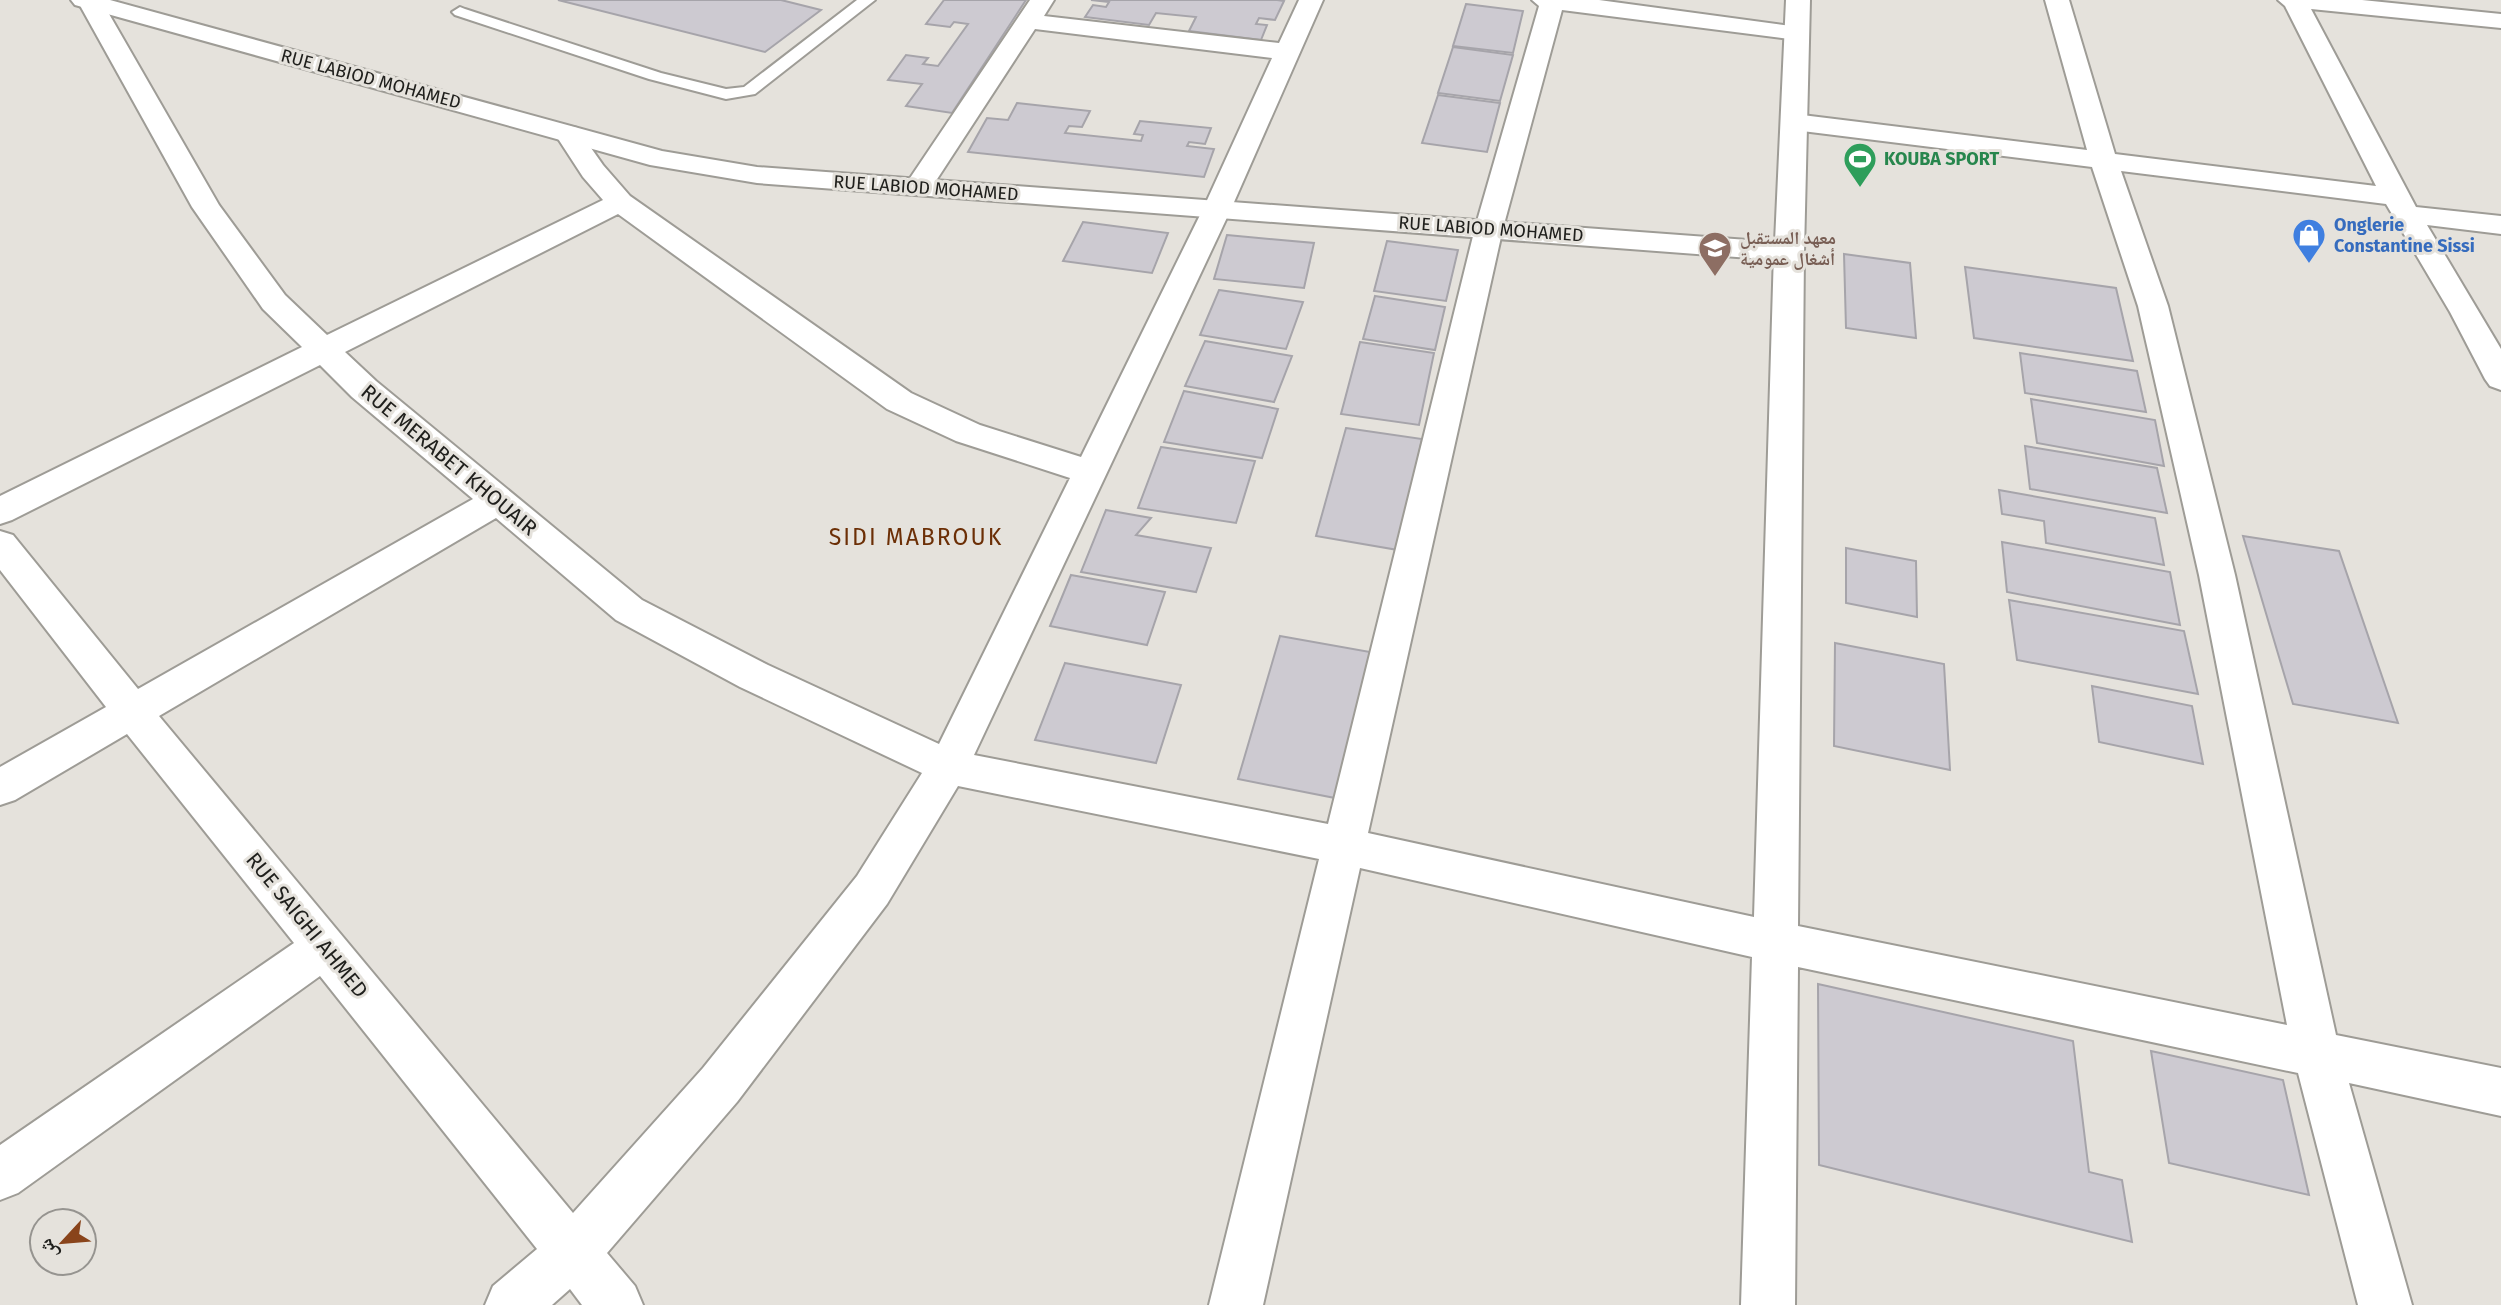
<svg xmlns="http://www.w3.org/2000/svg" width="2501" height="1305" font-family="'Fira Sans','Noto Naskh Arabic',sans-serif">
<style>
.building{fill:#cdcad1;stroke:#a6a4aa;stroke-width:2}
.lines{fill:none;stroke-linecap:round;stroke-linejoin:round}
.service-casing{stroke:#9e9c96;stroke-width:4}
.minor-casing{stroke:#9e9c96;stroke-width:4}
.tertiary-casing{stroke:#9e9c96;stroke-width:4}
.service{fill:#fff;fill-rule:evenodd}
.minor{fill:#fff;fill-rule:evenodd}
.tertiary{fill:#fff;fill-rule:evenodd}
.labels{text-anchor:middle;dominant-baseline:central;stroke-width:6;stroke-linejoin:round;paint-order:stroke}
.far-street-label{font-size:18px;fill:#20201d;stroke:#e5e2dc}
.far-leisure-label{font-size:18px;font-weight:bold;fill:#27864d;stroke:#e5e2dc;text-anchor:start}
.far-shop-label{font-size:18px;font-weight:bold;fill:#366cbe;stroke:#e5e2dc;text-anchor:start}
.far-education-label{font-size:18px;font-weight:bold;fill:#785e54;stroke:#e5e2dc;text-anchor:start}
.street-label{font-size:21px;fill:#20201d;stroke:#e5e2dc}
.neighbourhood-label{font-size:23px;letter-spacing:2px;fill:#6c2f06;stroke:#e5e2dc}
</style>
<rect width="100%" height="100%" fill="#e5e2dc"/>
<g class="building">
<polygon points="558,0 781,0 821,10 765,52"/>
<polygon points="944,0 1026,0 952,113 906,106 922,84 888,80 906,55 928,58 923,64 938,66 968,24 954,22 950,27 926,24"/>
<polygon points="1091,0 1277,0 1284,1 1275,20 1259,18 1256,24 1267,25 1261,40 1189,31 1196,17 1156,13 1149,25 1085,17 1093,5 1106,7 1109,2"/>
<polygon points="1466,4 1523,11 1513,53 1453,46"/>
<polygon points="1453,47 1513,55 1500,101 1438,93"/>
<polygon points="1438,95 1500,103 1487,152 1422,143"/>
<polygon points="1017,103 1090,111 1082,127 1069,126 1065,133 1141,141 1143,135 1134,134 1140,121 1211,128 1205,144 1189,142 1187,146 1214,149 1204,177 968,152 987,118 1008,120"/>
<polygon points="1083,222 1168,233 1152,273 1063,261"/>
<polygon points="1227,235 1314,243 1304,288 1214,279"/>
<polygon points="1387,241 1458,250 1446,301 1374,291"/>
<polygon points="1844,254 1910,263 1916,338 1846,328"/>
<polygon points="1965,267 2116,288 2133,361 1974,338"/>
<polygon points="1219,290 1303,302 1286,349 1200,335"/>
<polygon points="1375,296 1445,307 1435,350 1363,339"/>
<polygon points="1205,341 1292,356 1274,402 1185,386"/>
<polygon points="1360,342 1434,353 1419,425 1341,414"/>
<polygon points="2020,353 2137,371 2146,412 2025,393"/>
<polygon points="1184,391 1278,409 1262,458 1164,442"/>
<polygon points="2031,399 2155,420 2164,466 2037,443"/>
<polygon points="1346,428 1422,439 1398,550 1316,536"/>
<polygon points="2025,446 2157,468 2167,513 2030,489"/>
<polygon points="1161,447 1255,461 1236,523 1138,508"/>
<polygon points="1999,490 2155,518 2164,565 2046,543 2044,521 2002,514"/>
<polygon points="1106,510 1151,518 1136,535 1211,548 1196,592 1081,572"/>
<polygon points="2243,536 2339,551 2398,723 2293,704"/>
<polygon points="2002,542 2170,572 2180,625 2007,592"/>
<polygon points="1846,548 1916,561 1917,617 1846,603"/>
<polygon points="1071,575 1165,592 1147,645 1050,626"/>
<polygon points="2009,600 2184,631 2198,694 2017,660"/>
<polygon points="1280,636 1370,652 1335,798 1238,779"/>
<polygon points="1835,643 1944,664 1950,770 1834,746"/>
<polygon points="1065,663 1181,685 1156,763 1035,740"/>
<polygon points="2092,686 2192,706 2203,764 2099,742"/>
<polygon points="1818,984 2073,1041 2089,1172 2122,1180 2132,1242 1819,1165"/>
<polygon points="2151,1051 2283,1080 2309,1195 2169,1163"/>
</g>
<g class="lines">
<defs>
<polygon id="service" points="857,0 875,0 755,94 726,99 649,79 455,15 452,12 460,7 465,9 661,73 726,89 744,87"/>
<path id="minor" d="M 77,0 L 101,0 L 219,205 L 285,295 L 327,335 L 603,200 L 583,177 L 555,134 L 559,128 L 568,126 L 577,128 L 603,165 L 630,196 L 911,393 L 980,425 L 1081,457 L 1203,209 L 1272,58 L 1035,29 L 928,193 L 918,195 L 908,193 L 904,187 L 1030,0 L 1054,0 L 1044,16 L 1279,43 L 1299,0 L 1323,0 L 1231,209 L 974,755 L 1328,824 L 1475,228 L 1539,6 L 1532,0 L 1599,0 L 1806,28 L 1809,33 L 1806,38 L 1797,40 L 1562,10 L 1503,228 L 1368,833 L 1754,917 L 1774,252 L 1779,246 L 1789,243 L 1799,246 L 1804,252 L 1798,926 L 2287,1025 L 2199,575 L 2138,306 L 2092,167 L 1794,130 L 1785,128 L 1781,122 L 1785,116 L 1794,114 L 2087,150 L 2045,0 L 2069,0 L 2115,154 L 2376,186 L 2285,6 L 2278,0 L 2362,0 L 2501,14 L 2501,28 L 2311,9 L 2416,207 L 2501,216 L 2501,234 L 2427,225 L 2501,349 L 2501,390 L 2490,386 L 2485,379 L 2450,312 L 2386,204 L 2121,171 L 2168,306 L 2235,575 L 2336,1035 L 2501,1068 L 2501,1116 L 2349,1083 L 2412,1305 L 2358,1305 L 2298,1073 L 1798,967 L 1795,1305 L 1741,1305 L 1752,957 L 1360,868 L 1263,1305 L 1209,1305 L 1319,859 L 958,786 L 887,904 L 737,1102 L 607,1253 L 635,1286 L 643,1305 L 582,1305 L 570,1289 L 552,1305 L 485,1305 L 493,1286 L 537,1249 L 320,976 L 18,1193 L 0,1200 L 0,1145 L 294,943 L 127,734 L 15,800 L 0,805 L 0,767 L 106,707 L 0,570 L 0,531 L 13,535 L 138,689 L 473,499 L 352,397 L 320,365 L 12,520 L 0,524 L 0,496 L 302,347 L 263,309 L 192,207 ZM 618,214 L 887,409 L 956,441 L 1070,478 L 939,744 L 768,665 L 642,600 L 376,381 L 345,352 ZM 496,518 L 616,620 L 740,687 L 922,773 L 857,876 L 703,1068 L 573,1213 L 159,716 Z"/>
<polygon id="tertiary" points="71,0 110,0 662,151 757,167 1775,242 1786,0 1810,0 1804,252 1799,258 1789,261 757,183 650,165 75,5"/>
</defs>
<use href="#service" class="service-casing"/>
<use href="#minor" class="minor-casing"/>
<use href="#tertiary" class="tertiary-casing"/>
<use href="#service" class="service"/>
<use href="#minor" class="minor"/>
<use href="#tertiary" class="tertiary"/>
</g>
<defs>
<symbol id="stadium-pin" viewBox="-11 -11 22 30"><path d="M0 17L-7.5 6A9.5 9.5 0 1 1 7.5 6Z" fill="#2e9e5b" stroke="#e5e2dc"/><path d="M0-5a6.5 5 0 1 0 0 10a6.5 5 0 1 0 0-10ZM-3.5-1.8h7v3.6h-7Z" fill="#fff"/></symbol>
<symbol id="shop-pin" viewBox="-11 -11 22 30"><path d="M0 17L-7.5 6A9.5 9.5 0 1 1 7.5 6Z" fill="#3f7fe0" stroke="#e5e2dc"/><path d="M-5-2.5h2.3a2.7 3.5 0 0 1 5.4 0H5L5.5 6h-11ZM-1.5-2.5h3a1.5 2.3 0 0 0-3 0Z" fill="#fff"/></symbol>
<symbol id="school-pin" viewBox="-11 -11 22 30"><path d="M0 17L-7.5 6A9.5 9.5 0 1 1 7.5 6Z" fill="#8d6e63" stroke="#e5e2dc"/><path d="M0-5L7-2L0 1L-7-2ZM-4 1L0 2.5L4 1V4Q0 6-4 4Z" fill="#fff"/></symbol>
</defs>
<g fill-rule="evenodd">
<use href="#stadium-pin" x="1841" y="140" width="38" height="52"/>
<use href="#shop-pin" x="2290" y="216" width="38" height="52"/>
<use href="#school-pin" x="1696" y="229" width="38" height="52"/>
</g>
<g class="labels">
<g class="far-street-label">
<text transform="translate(371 79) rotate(15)">RUE LABIOD MOHAMED</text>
<text transform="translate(926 188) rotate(4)">RUE LABIOD MOHAMED</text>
<text transform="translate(1491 229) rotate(4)">RUE LABIOD MOHAMED</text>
</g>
<g class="far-leisure-label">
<text x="1884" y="159">KOUBA SPORT</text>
</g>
<g class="far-shop-label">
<text x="2334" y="225">Onglerie<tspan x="2334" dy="21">Constantine Sissi</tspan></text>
</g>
<g class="far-education-label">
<text x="1740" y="238">معهد المستقبل<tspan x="1740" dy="21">أشغال عمومية</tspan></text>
</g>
<g class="street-label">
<text transform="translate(449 460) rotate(40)">RUE MERABET KHOUAIR</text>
<text transform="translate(307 925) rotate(51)">RUE SAIGHI AHMED</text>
</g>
<g class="neighbourhood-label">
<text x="916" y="537">SIDI MABROUK</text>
</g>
</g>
<g transform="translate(63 1242) rotate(244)"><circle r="33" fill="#e5e2dc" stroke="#969490" stroke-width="2"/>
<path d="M0-5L12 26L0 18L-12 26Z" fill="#89441b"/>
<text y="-10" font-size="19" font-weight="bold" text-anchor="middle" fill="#20201d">ش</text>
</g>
</svg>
